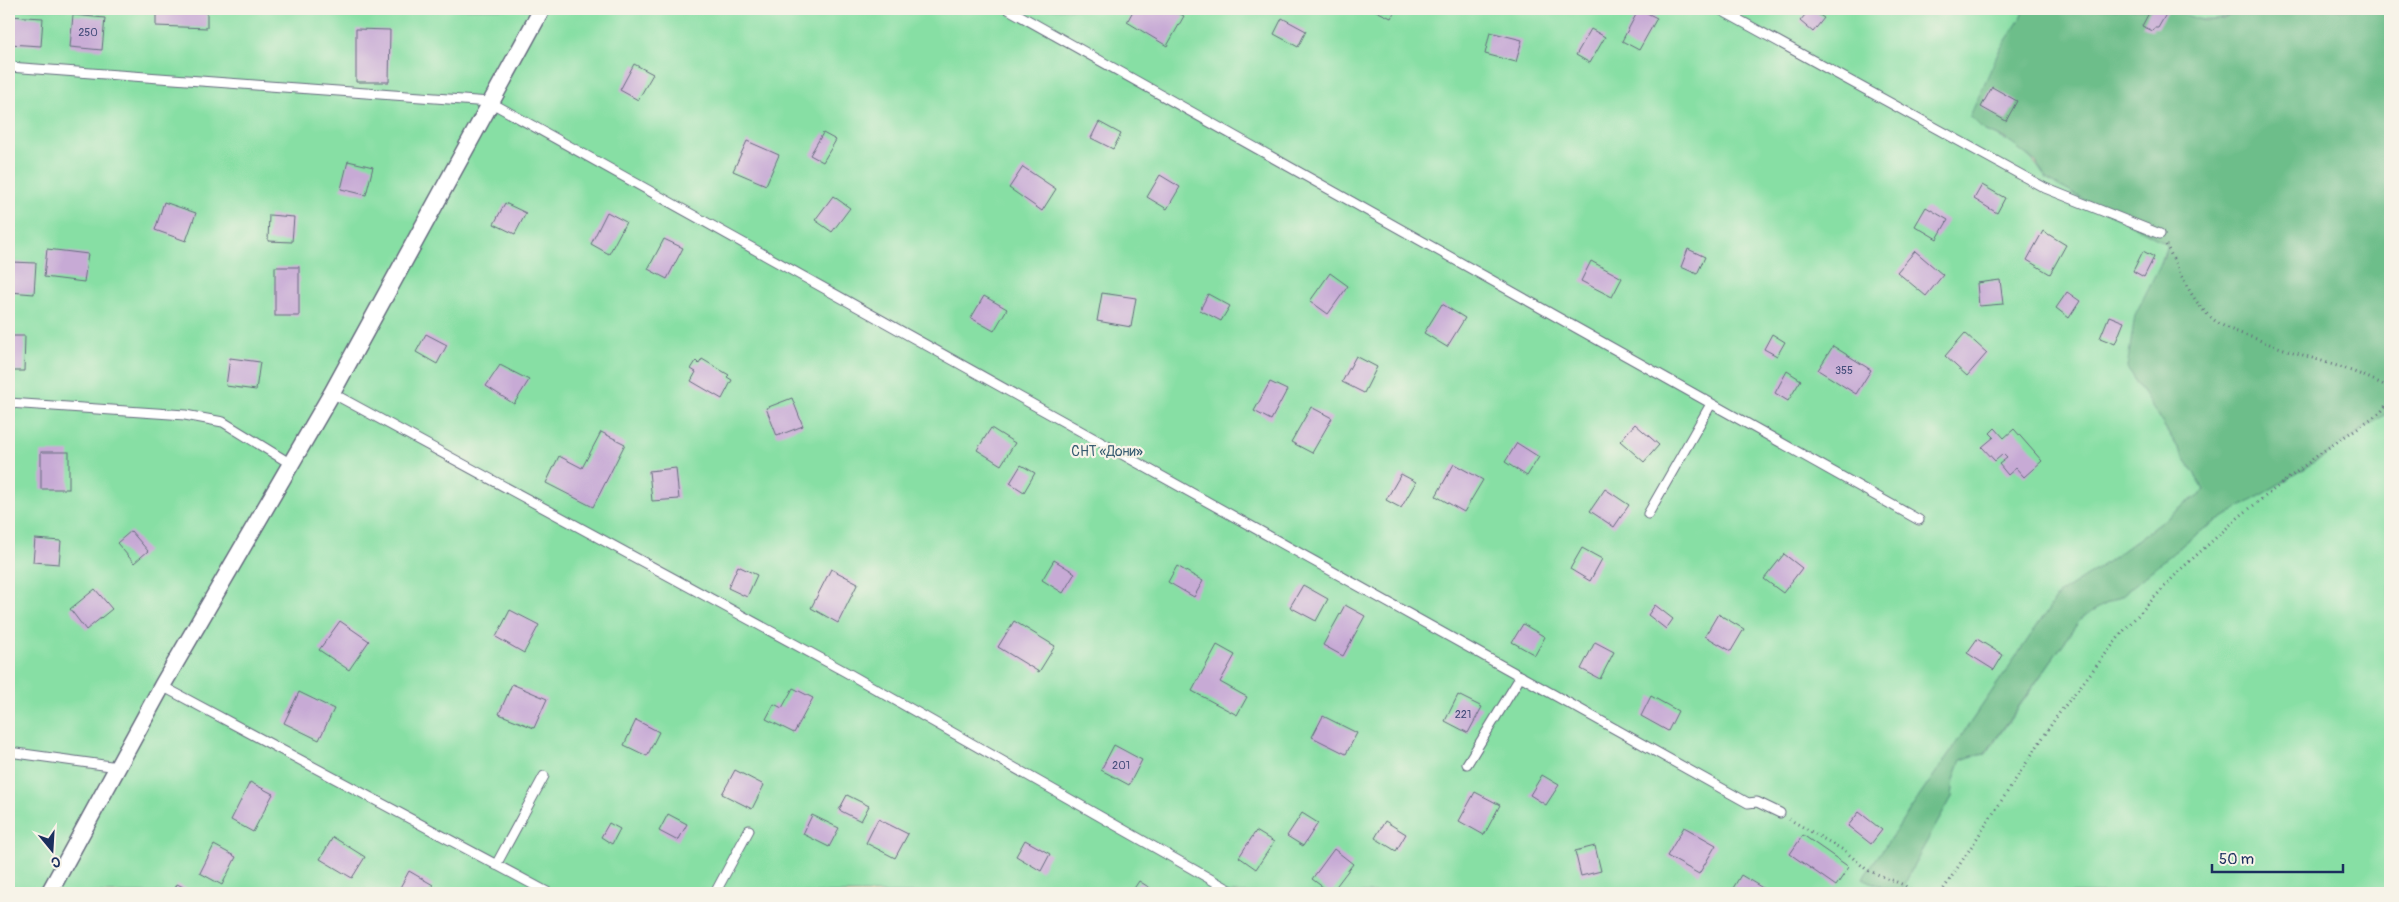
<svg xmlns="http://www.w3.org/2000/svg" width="2399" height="902" font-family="Pangolin,sans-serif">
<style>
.green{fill:#87dfa4;stroke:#518781}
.forest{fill:#6dbe8a;stroke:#447674}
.building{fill:#c7aad5}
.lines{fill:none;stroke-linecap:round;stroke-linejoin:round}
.service-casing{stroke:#656b7e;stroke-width:11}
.minor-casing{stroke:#656b7e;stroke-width:19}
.path{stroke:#656b7e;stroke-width:3;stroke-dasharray:1 4;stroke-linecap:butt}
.service{stroke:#fff;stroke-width:9}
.minor{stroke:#fff;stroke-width:16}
.labels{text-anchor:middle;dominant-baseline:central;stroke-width:4.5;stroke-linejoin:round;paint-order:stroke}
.number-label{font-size:11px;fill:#464e7c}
.park-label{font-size:14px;fill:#365b70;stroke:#f7f3e8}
</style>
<rect width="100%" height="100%" fill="#f7f3e8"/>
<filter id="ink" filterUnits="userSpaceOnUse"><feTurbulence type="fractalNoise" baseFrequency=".02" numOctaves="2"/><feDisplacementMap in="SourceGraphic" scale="10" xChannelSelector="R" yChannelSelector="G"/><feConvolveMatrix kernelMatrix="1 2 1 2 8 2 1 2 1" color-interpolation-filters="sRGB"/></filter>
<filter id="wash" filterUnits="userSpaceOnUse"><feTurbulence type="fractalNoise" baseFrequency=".0096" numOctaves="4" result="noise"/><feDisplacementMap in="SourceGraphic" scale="20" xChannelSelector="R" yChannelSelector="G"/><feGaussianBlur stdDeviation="1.12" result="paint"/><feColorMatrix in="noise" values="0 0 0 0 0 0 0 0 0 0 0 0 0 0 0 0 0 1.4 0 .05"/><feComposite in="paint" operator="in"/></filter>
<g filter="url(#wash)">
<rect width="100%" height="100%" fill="#efdbb9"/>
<g class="green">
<path d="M 9,9 L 2024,9 L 2021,19 L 1999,51 L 1985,131 C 2012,141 2032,155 2046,179 L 2167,244 L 2127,368 L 2205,490 L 2096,570 L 2060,593 L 1863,878 L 1895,893 L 9,893 Z"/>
<path d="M 2164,9 L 2239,9 C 2215,29 2192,17 2164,9 Z"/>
<polygon points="2390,411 2390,893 1901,893 1914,864 1952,797 1954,779 1961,760 1973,756 1986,754 2082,617 2122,595 2197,533 2301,471"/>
</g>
<polygon class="forest" points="2024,9 2164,9 2205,21 2224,19 2239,9 2390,9 2390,411 2301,471 2197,533 2122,595 2082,617 1985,754 1973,756 1961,760 1954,779 1952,797 1914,864 1901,893 1895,893 1863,878 2060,593 2096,570 2205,490 2127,368 2135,315 2164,257 2167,244 2046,179 2036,162 2004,138 1985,131 1970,116 1999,51 2020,19"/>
<g id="blocks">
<g class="building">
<polygon points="156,9 207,9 207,28 156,26"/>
<polygon points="1134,9 1171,9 1184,16 1167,46 1127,22"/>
<polygon points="1372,9 1396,9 1391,18"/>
<polygon points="1639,9 1657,18 1639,50 1622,41"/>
<polygon points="1810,9 1824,18 1813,32 1800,21"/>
<polygon points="2151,9 2169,9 2158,28 2154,28 2153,31 2142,26"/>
<polygon points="73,15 105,18 102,50 70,47"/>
<polygon points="9,16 43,18 41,46 9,44"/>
<polygon points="1282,18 1306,31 1298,47 1274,34"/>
<polygon points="356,29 390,30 389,82 356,82"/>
<polygon points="1591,29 1605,37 1590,63 1576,55"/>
<polygon points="1490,32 1522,40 1516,62 1485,54"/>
<polygon points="634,64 653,74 638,100 620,90"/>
<polygon points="1992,87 2017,101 2006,121 1981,107"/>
<polygon points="1099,122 1121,134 1113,149 1091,138"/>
<polygon points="823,133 836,140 823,162 810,155"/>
<polygon points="747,141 779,155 766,185 733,171"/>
<polygon points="348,161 373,167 366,195 341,189"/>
<polygon points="1023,167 1056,189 1042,211 1009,188"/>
<polygon points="1160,175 1180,187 1167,209 1147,197"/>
<polygon points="1982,185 2005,198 1997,213 1974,199"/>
<polygon points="833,196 850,208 832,232 815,220"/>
<polygon points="164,202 196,213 186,241 155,230"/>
<polygon points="505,203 526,213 515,234 494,224"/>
<polygon points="1926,207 1948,220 1937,239 1915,226"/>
<polygon points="607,212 626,222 609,254 591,244"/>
<polygon points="269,215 294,217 292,242 268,241"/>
<polygon points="2043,231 2066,245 2050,274 2027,260"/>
<polygon points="664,239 683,248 667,279 648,269"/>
<polygon points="47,249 88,254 84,282 44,277"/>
<polygon points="1688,249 1705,257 1697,274 1681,267"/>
<polygon points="1915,251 1943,275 1926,296 1897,272"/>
<polygon points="2143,251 2154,257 2144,277 2133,271"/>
<polygon points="1591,261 1622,278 1612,297 1581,281"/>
<polygon points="12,262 36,263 34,294 10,292"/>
<rect x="275" y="267" width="24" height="49"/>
<polygon points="1330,273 1348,286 1328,314 1310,301"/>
<polygon points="2000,280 2003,304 1979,306 1977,283"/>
<polygon points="2067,292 2080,301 2069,318 2056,308"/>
<polygon points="1102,293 1136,298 1131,327 1097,321"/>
<polygon points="1208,294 1230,306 1221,321 1200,310"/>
<polygon points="984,296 1007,309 994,331 971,318"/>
<polygon points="1442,304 1465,318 1447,347 1424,333"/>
<polygon points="2109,316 2124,322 2115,344 2100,338"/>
<polygon points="1965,333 1987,353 1967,376 1945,356"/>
<polygon points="426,334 447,345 437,364 416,352"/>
<polygon points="1772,334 1785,342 1777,356 1764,349"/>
<polygon points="9,336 25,336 24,371 9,371"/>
<polygon points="1833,346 1871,370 1856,394 1818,370"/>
<polygon points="1356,356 1377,367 1364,393 1342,382"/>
<polygon points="230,358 260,362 256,390 226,386"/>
<polygon points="702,359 729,375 727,377 732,380 722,399 691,381 696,372 691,369 696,361 699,364"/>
<polygon points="500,365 529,380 514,404 486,386"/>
<polygon points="1787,371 1801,380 1788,401 1775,393"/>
<polygon points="1270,382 1287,390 1271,420 1254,411"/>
<polygon points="792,398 803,426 777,436 766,408"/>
<polygon points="1311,407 1332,418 1312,453 1291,442"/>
<polygon points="1635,424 1659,445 1644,462 1620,441"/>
<polygon points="991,428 1015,443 1001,465 977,450"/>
<polygon points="1995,428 2004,438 2014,429 2042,461 2024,477 2016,468 2008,475 1999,464 2007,458 2003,454 1995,461 1982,447 1994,437 1990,433"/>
<polygon points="601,432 625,444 593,507 546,483 559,456 582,468"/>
<polygon points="1517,443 1539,457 1527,476 1505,462"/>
<rect x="41" y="452" width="28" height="37"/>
<polygon points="1454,464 1483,480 1464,512 1436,496"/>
<polygon points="1021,465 1035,473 1024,492 1010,483"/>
<polygon points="676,468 679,499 652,501 649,471"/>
<polygon points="1401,474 1416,482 1401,508 1386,500"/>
<polygon points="1605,489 1629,505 1614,527 1590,511"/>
<polygon points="131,531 148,551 134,563 117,543"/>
<polygon points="35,539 61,541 59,564 33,562"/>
<polygon points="1582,548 1602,559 1590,581 1570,569"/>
<polygon points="1784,554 1802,568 1783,593 1764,579"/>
<polygon points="1054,560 1075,573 1063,593 1042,580"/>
<polygon points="738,566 757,575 747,597 728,588"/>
<polygon points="1177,566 1203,581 1194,597 1168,582"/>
<polygon points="831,569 858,583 838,623 811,608"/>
<polygon points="1303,585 1328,599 1316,621 1290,607"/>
<polygon points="95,589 112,609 86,630 70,609"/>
<polygon points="1345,605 1365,616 1343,656 1323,645"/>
<polygon points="1655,605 1673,619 1666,629 1648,615"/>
<polygon points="510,610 539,625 524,653 496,637"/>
<polygon points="1718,614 1744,629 1731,651 1705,636"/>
<polygon points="340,621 369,641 349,670 319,650"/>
<polygon points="1014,621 1055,646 1039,672 998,647"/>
<polygon points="1523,624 1545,637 1535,655 1512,642"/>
<polygon points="1977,639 2003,655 1994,670 1967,653"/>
<polygon points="1595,642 1614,652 1600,679 1581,669"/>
<polygon points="1217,645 1235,655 1220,682 1247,697 1237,715 1192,691"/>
<polygon points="512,684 547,699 534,728 499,714"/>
<polygon points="793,688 813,698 794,733 766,719 774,704 782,708"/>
<polygon points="299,692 334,709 319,740 284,723"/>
<polygon points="1458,695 1482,707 1468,733 1445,721"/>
<polygon points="1651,696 1678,711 1668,731 1641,716"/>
<polygon points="1323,716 1357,733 1346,754 1312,737"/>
<polygon points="636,720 659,732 647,756 624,745"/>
<polygon points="1114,745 1142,760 1129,785 1101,770"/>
<polygon points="735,770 764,785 752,809 722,794"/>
<polygon points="1542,775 1559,785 1546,805 1530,795"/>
<polygon points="250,782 273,794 253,832 231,820"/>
<polygon points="1475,792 1500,805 1484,835 1459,821"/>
<polygon points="847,795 869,806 861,821 839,810"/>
<polygon points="1859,812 1882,830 1871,844 1848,826"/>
<polygon points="1302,813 1318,823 1303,846 1287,836"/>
<polygon points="668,814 687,824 678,841 659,831"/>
<polygon points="812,815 839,828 829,847 803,834"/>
<polygon points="878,819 908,834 895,858 866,843"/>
<polygon points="1385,821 1406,834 1396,851 1375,838"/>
<polygon points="609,823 620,829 612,844 601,837"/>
<polygon points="1684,827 1716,845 1699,874 1667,856"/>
<polygon points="1256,831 1274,842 1256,869 1239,857"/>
<polygon points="1803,835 1849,867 1836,886 1790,854"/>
<polygon points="333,837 365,857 352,878 320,859"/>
<polygon points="1025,840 1050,854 1041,871 1016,856"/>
<polygon points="214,845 236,857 222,885 200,873"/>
<polygon points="1595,846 1601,871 1581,876 1575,851"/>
<polygon points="1334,849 1353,864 1331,893 1312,879"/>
<polygon points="409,871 433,885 428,893 397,893"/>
<polygon points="1741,875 1771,893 1730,893"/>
<polygon points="1139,881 1158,893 1131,893"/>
<polygon points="177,884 196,893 173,893"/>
</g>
</g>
</g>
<g filter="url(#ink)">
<use href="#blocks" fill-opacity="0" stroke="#656b7e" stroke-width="1"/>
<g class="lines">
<defs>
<g id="service">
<polyline points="1008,9 1919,520"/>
<polyline points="1719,9 2045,188 2160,234"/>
<polyline points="9,67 490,102 1748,803 1757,802 1780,813"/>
<polyline points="332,393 844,671 1235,893"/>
<polyline points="9,403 185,415 223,422 291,464"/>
<polyline points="1648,514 1711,404"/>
<polyline points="162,686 549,893"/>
<polyline points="9,752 118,767"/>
<polyline points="1467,764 1521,676"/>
<polyline points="496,865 544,776"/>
<polyline points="715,893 749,830"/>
</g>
<polyline id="minor" points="49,893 162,686 332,393 542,9"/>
</defs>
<use href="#service" class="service-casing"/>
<use href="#minor" class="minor-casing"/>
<g class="path">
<path d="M 2166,245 C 2178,267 2189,296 2207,314 C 2220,327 2237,332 2254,338 C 2298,356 2346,365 2388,387 L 2390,399"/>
<polyline points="1789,819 1845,851 1867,870 1904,885 1915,893"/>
<polyline points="1941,893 2057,716 2126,628 2180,570 2240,516 2322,452 2381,412 2390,400"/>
</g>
<use href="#service" class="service"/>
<use href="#minor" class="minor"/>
</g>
</g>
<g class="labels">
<g class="number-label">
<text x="88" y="32">250</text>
<text x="1844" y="370">355</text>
<text x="1463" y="714">221</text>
<text x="1121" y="765">201</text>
</g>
<g class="park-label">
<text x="1107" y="451">СНТ «Дони»</text>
</g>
</g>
<rect width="2399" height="902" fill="none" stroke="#f7f3e8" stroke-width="30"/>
<g transform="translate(52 850) rotate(162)" stroke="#f7f3e8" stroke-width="4" paint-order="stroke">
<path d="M0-4L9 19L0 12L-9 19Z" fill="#1b2f5e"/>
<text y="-8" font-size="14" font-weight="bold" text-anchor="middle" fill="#1b2f5e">С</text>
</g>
<path d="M2212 864v8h131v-8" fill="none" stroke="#1b2f5e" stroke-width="2.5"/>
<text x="2219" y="864" font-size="15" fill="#1b2f5e" stroke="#f7f3e8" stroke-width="4" paint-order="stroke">50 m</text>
</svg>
